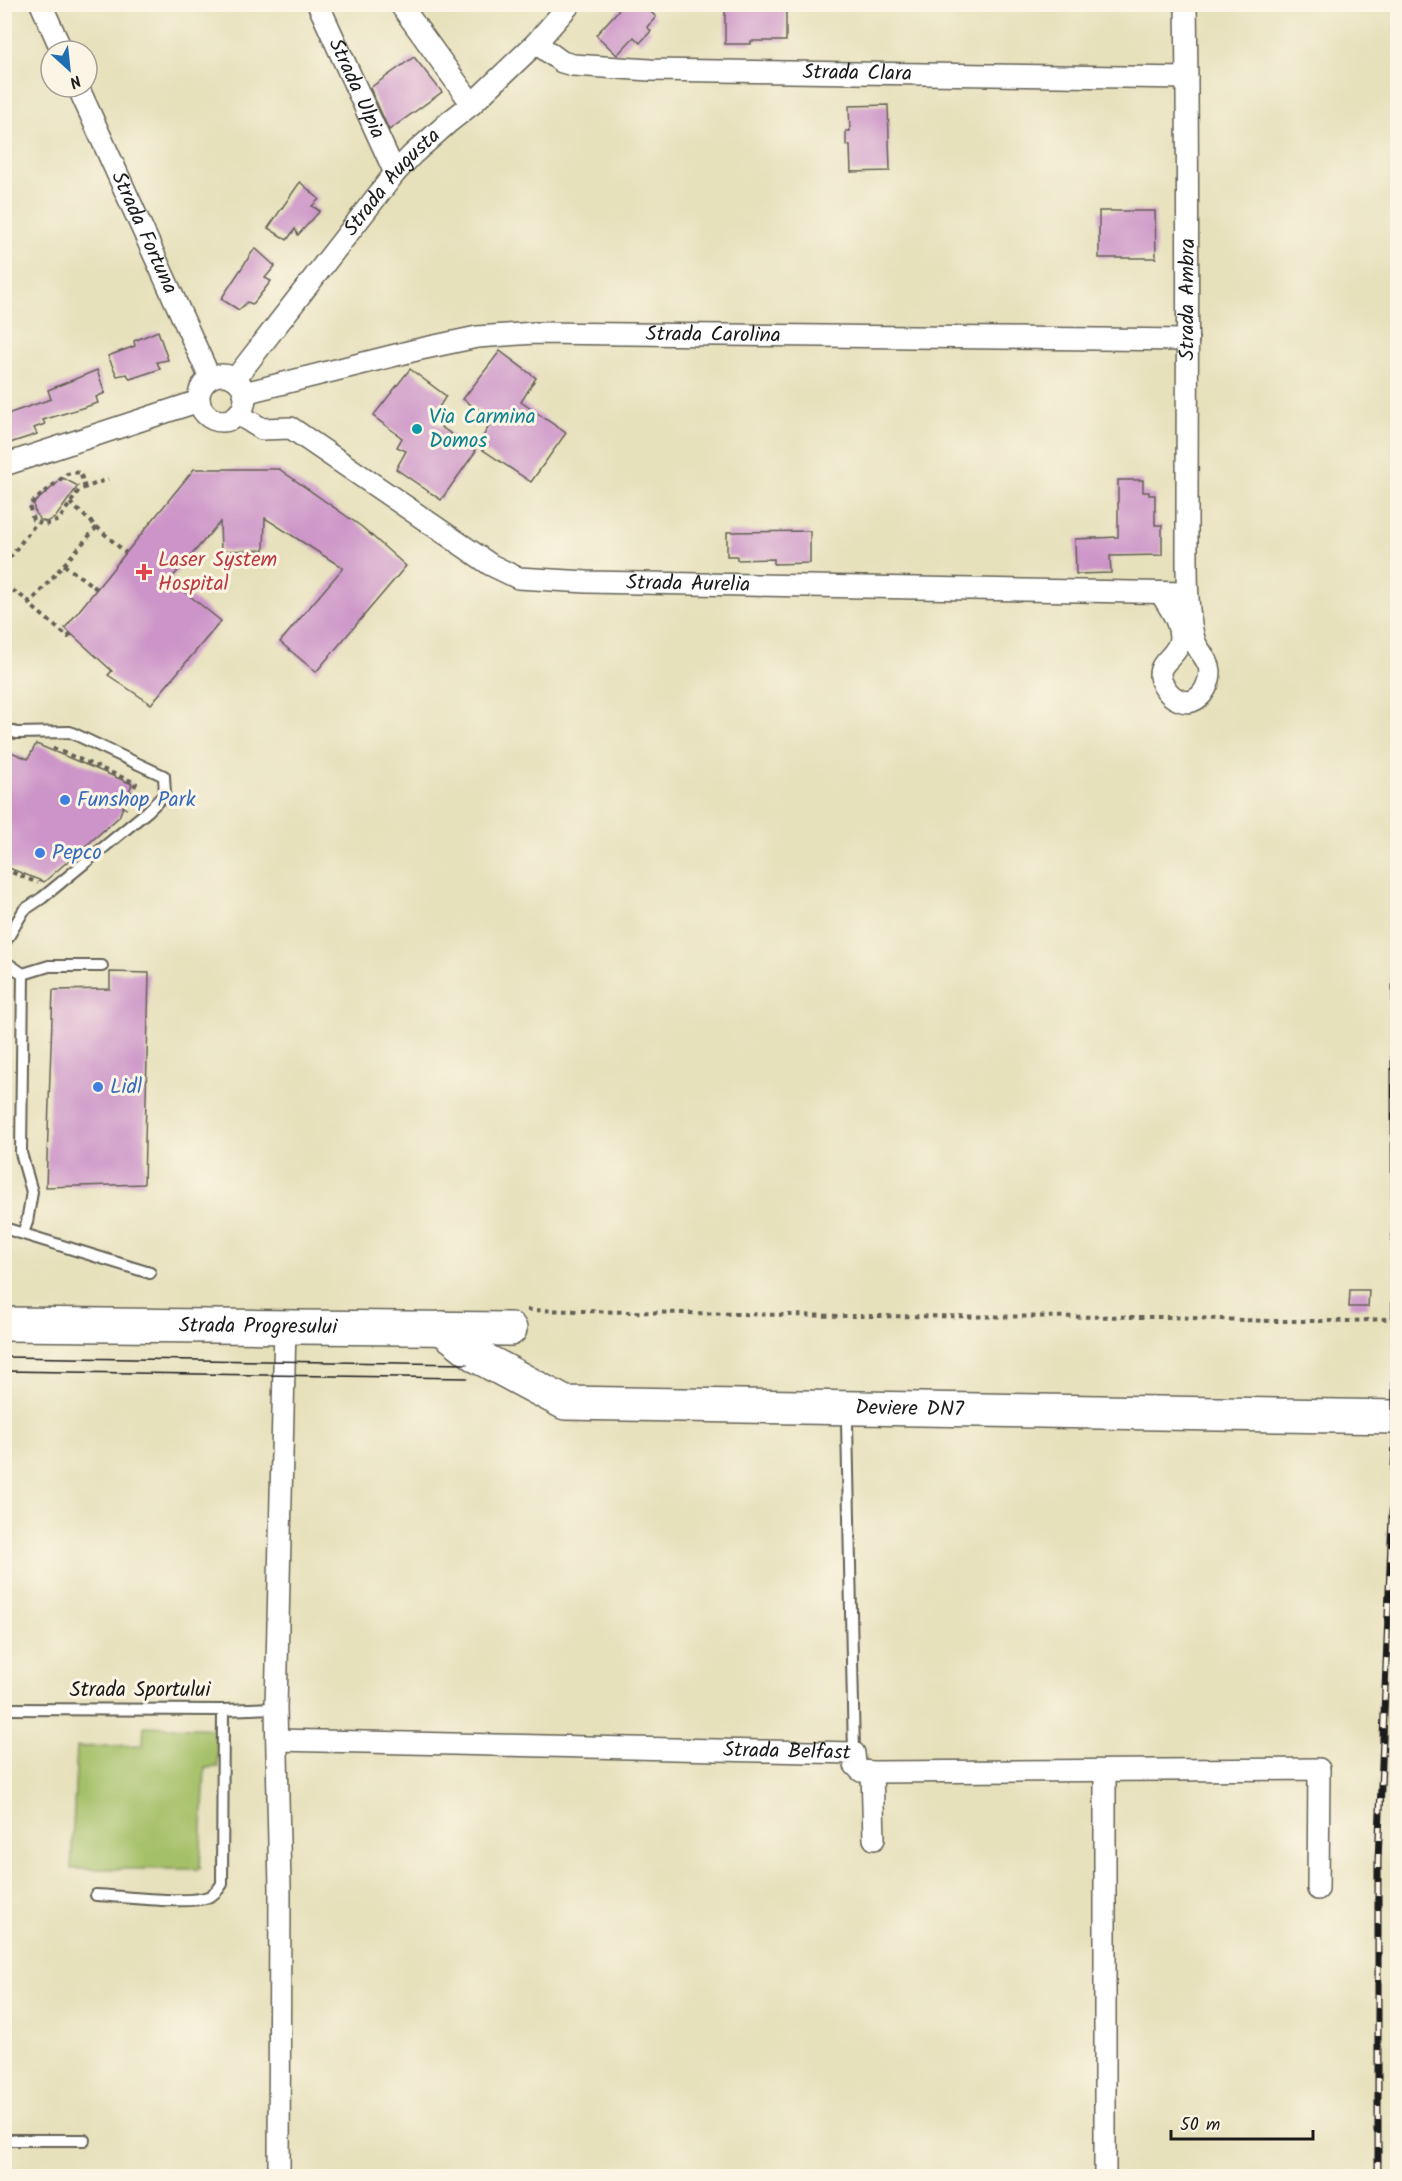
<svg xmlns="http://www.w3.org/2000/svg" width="1402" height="2181" font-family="Kalam,sans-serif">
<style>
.grass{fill:#a4c067;stroke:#606e42;stroke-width:1.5}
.building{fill:#cc94c8}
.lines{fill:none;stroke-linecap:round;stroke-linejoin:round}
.lane-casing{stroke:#636154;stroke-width:14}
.street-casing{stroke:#636154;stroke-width:24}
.primary-casing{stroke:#636154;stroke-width:36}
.path{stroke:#636154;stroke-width:4;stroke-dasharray:4.5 4.5;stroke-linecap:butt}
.lane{stroke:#fff;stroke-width:10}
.street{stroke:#fff;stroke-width:21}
.primary{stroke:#fff;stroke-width:33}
.tram{stroke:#1c1c1c;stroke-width:1.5}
.rail-casing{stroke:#1c1c1c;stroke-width:7}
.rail{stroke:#fcf5e5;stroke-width:4.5;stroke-dasharray:14;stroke-linecap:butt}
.culture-dot{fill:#0f9aa8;stroke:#fcf5e5;stroke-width:2}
.health-dot{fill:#e0444e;stroke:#fcf5e5;stroke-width:2}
.shop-dot{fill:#3f7fe0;stroke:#fcf5e5;stroke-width:2}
.labels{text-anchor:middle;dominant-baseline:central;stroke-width:6;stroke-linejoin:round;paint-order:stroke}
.street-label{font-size:21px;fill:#1c1c1c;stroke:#fcf5e5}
.culture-label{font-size:21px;fill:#0d838f;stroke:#fcf5e5;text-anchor:start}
.health-label{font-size:21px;fill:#be3a42;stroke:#fcf5e5;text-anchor:start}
.shop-label{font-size:21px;fill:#366cbe;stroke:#fcf5e5;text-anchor:start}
</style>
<rect width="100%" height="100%" fill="#fcf5e5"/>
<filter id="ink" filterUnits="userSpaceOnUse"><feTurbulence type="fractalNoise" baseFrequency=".0167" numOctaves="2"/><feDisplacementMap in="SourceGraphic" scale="12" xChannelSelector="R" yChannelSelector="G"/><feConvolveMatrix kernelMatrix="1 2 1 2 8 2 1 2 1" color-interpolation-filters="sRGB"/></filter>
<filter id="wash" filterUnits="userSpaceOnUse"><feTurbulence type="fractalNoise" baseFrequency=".008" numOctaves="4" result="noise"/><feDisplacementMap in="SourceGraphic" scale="24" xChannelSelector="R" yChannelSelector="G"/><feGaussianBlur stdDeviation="1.35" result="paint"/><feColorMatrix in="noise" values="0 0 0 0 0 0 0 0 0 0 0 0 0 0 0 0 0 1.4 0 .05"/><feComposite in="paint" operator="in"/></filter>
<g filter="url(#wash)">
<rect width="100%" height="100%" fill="#e6e0bb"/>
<polygon class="grass" points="144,1726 217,1729 218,1767 205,1768 200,1869 71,1869 77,1747 143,1745"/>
<g id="blocks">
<g class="building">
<polygon points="624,4 643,4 656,17 647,27 651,31 640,43 634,37 617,55 596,35"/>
<polygon points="725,4 786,4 786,41 751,41 751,44 725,44"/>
<polygon points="414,57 442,92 389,130 370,88"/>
<polygon points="888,105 890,171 851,172 850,145 846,145 846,131 850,131 849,106"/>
<polygon points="300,182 319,199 312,206 320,211 298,235 295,229 287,240 268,228"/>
<polygon points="1099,211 1155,211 1156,258 1099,258"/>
<polygon points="255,248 275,266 265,278 271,281 253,304 247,302 239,310 221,299"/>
<polygon points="158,331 168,360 157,362 160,369 130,379 127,374 117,376 108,356 135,346 134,341"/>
<polygon points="500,351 536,378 521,402 566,433 531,482 477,446 493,420 463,399"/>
<polygon points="410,369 446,396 431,420 476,451 441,500 396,469 406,451 397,447 402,438 373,416"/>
<polygon points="97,370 105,393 96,397 98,403 43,420 45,424 34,428 37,434 10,443 4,435 4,415 51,399 48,390"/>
<polygon points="194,469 279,469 362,527 406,566 316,672 280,642 343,568 265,518 264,550 221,551 220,522 170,580 221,621 151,704 108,675 112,671 65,628"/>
<polygon points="63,478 78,486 55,518 46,522 39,519 34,509 34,503"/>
<polygon points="1118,480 1143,480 1143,492 1149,492 1149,495 1155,495 1155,525 1162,525 1162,555 1110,556 1111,573 1076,574 1075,539 1118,537"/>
<polygon points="810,531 810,563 774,564 774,559 737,560 737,556 727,556 727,532"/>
<polygon points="36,744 132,784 119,817 44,882 4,866 4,749 28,759"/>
<polygon points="110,972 149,973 144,1184 46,1187 53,990 110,989"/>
<polygon points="1350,1290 1369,1290 1368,1307 1349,1307"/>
</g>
</g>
</g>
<g filter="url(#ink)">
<use href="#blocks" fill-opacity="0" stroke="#636154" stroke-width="1.5"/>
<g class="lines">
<defs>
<g id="lane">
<polyline points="4,728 16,733 70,732 164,776 165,794 148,811 42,898 24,910 4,944"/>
<polyline points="4,961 23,974 21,1153 32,1192 27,1222 23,1233"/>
<polyline points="23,974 49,966 102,966"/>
<polyline points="4,1228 150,1273"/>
<polyline points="847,1423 854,1753"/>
<polyline points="4,1709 223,1710 276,1708"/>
<path d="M 96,1895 C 121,1896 187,1905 208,1897 C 215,1894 218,1890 222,1884 L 223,1710"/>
<polyline points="4,2140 84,2140"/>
</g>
<g id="street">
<polyline points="41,4 62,51"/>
<path id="s1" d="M 318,4 L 395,173"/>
<polyline points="400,4 472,104"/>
<path id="s2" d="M 536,43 L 562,62 L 573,65 L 650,70 L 1187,78"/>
<path id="s3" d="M 78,87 L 210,378"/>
<circle cx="222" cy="398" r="23"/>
<path id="s4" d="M 235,379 L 395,173 L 412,155 L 449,122 L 472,104 L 536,43 L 570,4"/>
<path id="s5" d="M 244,393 L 416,350 L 477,337 L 535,333 L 1188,340"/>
<path id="s6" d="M 238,414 L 262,429 L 291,428 L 491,565 L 518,578 L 587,582 L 1187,593"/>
<polyline points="4,465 199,401"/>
<path id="s7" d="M 1161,593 C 1169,608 1180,620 1180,638 C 1179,659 1151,662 1163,685 C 1166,690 1170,695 1175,698 C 1180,701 1187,703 1192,701 C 1204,697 1210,682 1210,671 C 1209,659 1197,651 1194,639 C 1186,607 1187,573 1187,540 C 1187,362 1189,183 1186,4"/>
<path id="s8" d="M 277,1740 L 854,1753 L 855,1765 L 861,1771 L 872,1772 L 1319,1769 L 1318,1889"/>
<polyline points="872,1772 874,1839"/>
<polyline points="279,2176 280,1888 276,1708 285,1327"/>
<polyline points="1105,2176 1105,1771"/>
</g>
<g id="primary">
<path id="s9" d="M 4,1324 L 510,1329"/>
<path id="s10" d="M 442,1328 L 479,1357 L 565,1403 L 1398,1417"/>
</g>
</defs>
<use href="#lane" class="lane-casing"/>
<use href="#street" class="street-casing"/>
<use href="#primary" class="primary-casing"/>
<g class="path">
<polyline points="85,488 80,472 67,474 29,505 33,520 45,525 59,520 79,490 108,479"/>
<polyline points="70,503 126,553"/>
<polyline points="4,565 37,522"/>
<polyline points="64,565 97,589"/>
<polyline points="5,585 30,602"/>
<polyline points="71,634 68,637 29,604 97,527"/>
<polyline points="53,748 136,783 125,809"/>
<polyline points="4,869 38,883"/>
<polyline points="527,1310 842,1316 1169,1317 1268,1321 1352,1321 1398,1318"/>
</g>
<use href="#lane" class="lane"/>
<use href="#street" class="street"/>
<use href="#primary" class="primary"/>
<g class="tram">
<polyline points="4,1357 467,1364"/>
<polyline points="4,1371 467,1378"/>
</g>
<defs>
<polyline id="rail" points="1378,2176 1378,1861 1395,1444 1394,1063 1398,802"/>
</defs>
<use href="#rail" class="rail-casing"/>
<use href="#rail" class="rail"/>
</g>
</g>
<circle class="culture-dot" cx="417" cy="429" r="6"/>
<path class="health-dot" d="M141 563h6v6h6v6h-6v6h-6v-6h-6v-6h6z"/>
<g class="shop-dot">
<circle cx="65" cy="800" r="6"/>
<circle cx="40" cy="853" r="6"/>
<circle cx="98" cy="1087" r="6"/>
</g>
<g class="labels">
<g class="street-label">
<text stroke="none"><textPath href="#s2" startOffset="328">Strada Clara</textPath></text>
<text stroke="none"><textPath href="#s1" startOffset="93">Strada Ulpia</textPath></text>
<text stroke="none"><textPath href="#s4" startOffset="252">Strada Augusta</textPath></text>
<text stroke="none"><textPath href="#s3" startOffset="160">Strada Fortuna</textPath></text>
<text stroke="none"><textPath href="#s7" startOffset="552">Strada Ambra</textPath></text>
<text stroke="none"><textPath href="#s5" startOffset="476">Strada Carolina</textPath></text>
<text stroke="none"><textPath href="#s6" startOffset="500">Strada Aurelia</textPath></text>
<text stroke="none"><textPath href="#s9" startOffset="254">Strada Progresului</textPath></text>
<text stroke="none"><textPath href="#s10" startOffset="489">Deviere DN7</textPath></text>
<text x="140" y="1690">Strada Sportului</text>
<text stroke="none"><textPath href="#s8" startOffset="510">Strada Belfast</textPath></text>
</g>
<g class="culture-label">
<text x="429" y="417">Via Carmina<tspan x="429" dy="24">Domos</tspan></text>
</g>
<g class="health-label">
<text x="158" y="560">Laser System<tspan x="158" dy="24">Hospital</tspan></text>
</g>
<g class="shop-label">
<text x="77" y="800">Funshop Park</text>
<text x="52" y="853">Pepco</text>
<text x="110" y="1087">Lidl</text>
</g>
</g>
<rect width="1402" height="2181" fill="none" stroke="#fcf5e5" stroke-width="24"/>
<g transform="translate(69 69) rotate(153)"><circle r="28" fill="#fcf5e5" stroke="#a29e95" stroke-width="1.5"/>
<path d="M0-4.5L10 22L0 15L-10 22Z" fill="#1f6fb2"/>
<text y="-9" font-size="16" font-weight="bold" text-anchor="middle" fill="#1c1c1c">N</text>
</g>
<path d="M1171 2130v9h142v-9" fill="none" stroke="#1c1c1c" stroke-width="3"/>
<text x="1180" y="2130" font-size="18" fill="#1c1c1c" stroke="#fcf5e5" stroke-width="4.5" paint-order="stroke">50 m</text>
</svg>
